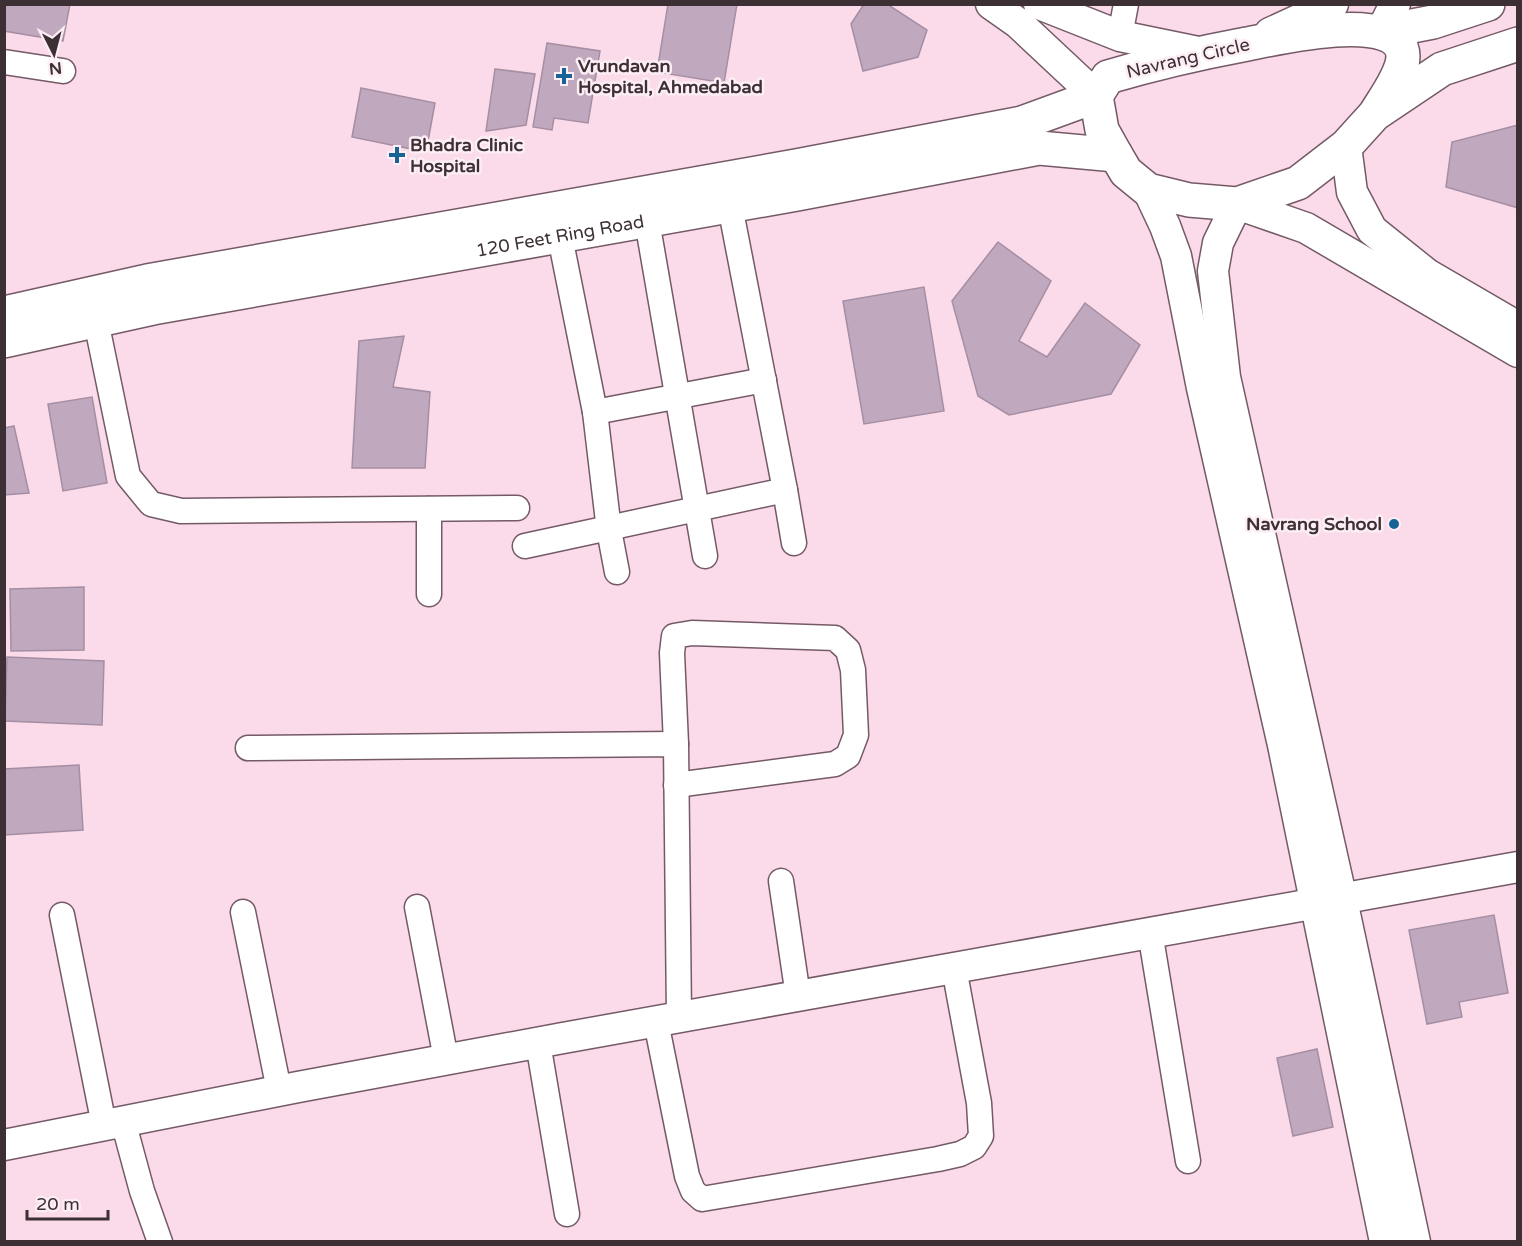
<svg xmlns="http://www.w3.org/2000/svg" width="1522" height="1246" font-family="'Varela Round',sans-serif">
<style>
.building{fill:#c0a9be;stroke:#a58ea3;stroke-width:1.5}
.lines{fill:none;stroke-linecap:round;stroke-linejoin:round}
.minor-casing{stroke:#745a66;stroke-width:27}
.tertiary-casing{stroke:#745a66;stroke-width:33}
.primary-casing{stroke:#745a66;stroke-width:36}
.minor{stroke:#fff;stroke-width:24}
.tertiary{stroke:#fff;stroke-width:30}
.primary{stroke:#fff;stroke-width:33}
.poi-dot{fill:#176396;stroke:#fceef4;stroke-width:2}
.labels{text-anchor:middle;dominant-baseline:central;stroke-width:5;stroke-linejoin:round;paint-order:stroke}
.street-label{font-size:18px;fill:#3c3035;stroke:#fceef4}
.poi-label{font-size:18px;font-weight:bold;fill:#3c3035;stroke:#fceef4;text-anchor:start}
</style>
<rect width="100%" height="100%" fill="#fbdbe9"/>
<g class="building">
<polygon points="4,4 70,4 63,41 4,31"/>
<polygon points="668,4 737,4 724,83 657,72"/>
<polygon points="864,4 887,4 927,30 918,57 863,71 851,24"/>
<polygon points="547,43 600,51 588,123 554,118 552,130 533,127"/>
<polygon points="495,69 535,74 526,125 486,131"/>
<polygon points="361,88 435,103 426,152 352,137"/>
<polygon points="1518,125 1518,208 1446,187 1452,142"/>
<polygon points="998,242 1051,281 1019,341 1047,357 1085,303 1140,345 1111,394 1009,415 978,396 952,301"/>
<polygon points="924,287 944,411 864,424 843,301"/>
<polygon points="404,336 393,387 430,392 425,468 352,468 359,341"/>
<polygon points="92,397 107,483 63,491 48,404"/>
<polygon points="14,426 29,493 4,495 4,428"/>
<polygon points="84,587 84,650 11,651 10,589"/>
<polygon points="7,657 104,661 102,725 5,721"/>
<polygon points="79,765 83,830 4,835 4,769"/>
<polygon points="1494,915 1508,993 1459,1002 1462,1017 1427,1024 1409,930"/>
<polygon points="1317,1049 1333,1127 1293,1136 1277,1058"/>
</g>
<g class="lines">
<defs>
<g id="minor">
<polyline points="1120,36 1126,4"/>
<polyline points="4,62 63,71"/>
<polyline points="647,221 705,556"/>
<polyline points="560,237 595,412 609,530 617,572"/>
<polyline points="96,321 128,476 151,504 181,511 517,508"/>
<polyline points="595,412 764,380"/>
<polyline points="785,490 794,543"/>
<polyline points="429,509 429,594"/>
<polyline points="525,546 785,490 730,206"/>
<polyline points="676,744 672,653 674,636 692,633 835,638 848,650 853,670 856,735 848,756 835,764 676,785"/>
<polyline points="248,748 676,744 679,1017"/>
<polyline points="781,881 798,996"/>
<polyline points="417,907 446,1059"/>
<polyline points="243,912 279,1090"/>
<polyline points="62,915 104,1125"/>
<polyline points="1150,932 1188,1161"/>
<polyline points="656,1022 687,1176 693,1191 702,1199 938,1159 960,1154 974,1147 981,1136 979,1103 954,968"/>
<polyline points="538,1043 567,1214"/>
<polyline points="123,1121 142,1191 160,1242"/>
</g>
<g id="tertiary">
<polyline points="991,4 1018,23 1096,96"/>
<polyline points="1039,4 1120,36 1198,52"/>
<polyline points="1381,32 1395,4"/>
<polyline points="1270,33 1333,4"/>
<polyline points="1346,146 1352,192 1372,230 1427,274 1518,327"/>
<polyline points="1148,190 1165,226 1176,256 1202,388 1283,745 1385,1242"/>
<polyline points="4,1145 298,1087 563,1038 1518,867"/>
<polyline points="1415,1242 1342,900 1225,377 1213,271 1218,243 1237,204 1306,228 1518,352"/>
</g>
<g id="primary">
<polyline points="1381,32 1433,22 1488,4"/>
<path d="M 1375,114 C 1384,99 1403,74 1403,56 C 1402,8 1273,39 1247,44 C 1199,53 1155,63 1108,77 L 1096,96 L 1102,130 L 1116,155 L 1126,172 L 1148,190 L 1189,200 L 1237,204 L 1298,183 L 1346,146 L 1375,114 L 1442,69 L 1518,44"/>
<polyline points="4,313 147,281 796,166 1022,123 1096,96"/>
<path id="s1" d="M 4,341 L 158,307 L 797,194 L 1039,148 L 1116,155"/>
</g>
</defs>
<use href="#minor" class="minor-casing"/>
<use href="#tertiary" class="tertiary-casing"/>
<use href="#primary" class="primary-casing"/>
<use href="#minor" class="minor"/>
<use href="#tertiary" class="tertiary"/>
<use href="#primary" class="primary"/>
</g>
<g class="poi-dot">
<path d="M561 67h6v6h6v6h-6v6h-6v-6h-6v-6h6z"/>
<path d="M394 146h6v6h6v6h-6v6h-6v-6h-6v-6h6z"/>
<circle cx="1394" cy="524" r="6"/>
</g>
<g class="labels">
<g class="street-label">
<text transform="translate(1188 58) rotate(-13)">Navrang Circle</text>
<text stroke="none"><textPath href="#s1" startOffset="566">120 Feet Ring Road</textPath></text>
</g>
<g class="poi-label">
<text x="578" y="66">Vrundavan<tspan x="578" dy="21">Hospital, Ahmedabad</tspan></text>
<text x="410" y="145">Bhadra Clinic<tspan x="410" dy="21">Hospital</tspan></text>
<text x="1382" y="524" text-anchor="end">Navrang School</text>
</g>
</g>
<rect width="1522" height="1246" fill="none" stroke="#3c3035" stroke-width="12"/>
<g transform="translate(54 54) rotate(174)" stroke="#fceef4" stroke-width="4.5" paint-order="stroke">
<path d="M0-4.5L10 22L0 15L-10 22Z" fill="#3c3035"/>
<text y="-9" font-size="16" font-weight="bold" text-anchor="middle" fill="#3c3035">N</text>
</g>
<path d="M27 1210v9h81v-9" fill="none" stroke="#3c3035" stroke-width="3"/>
<text x="36" y="1210" font-size="18" fill="#3c3035" stroke="#fceef4" stroke-width="4.5" paint-order="stroke">20 m</text>
</svg>
